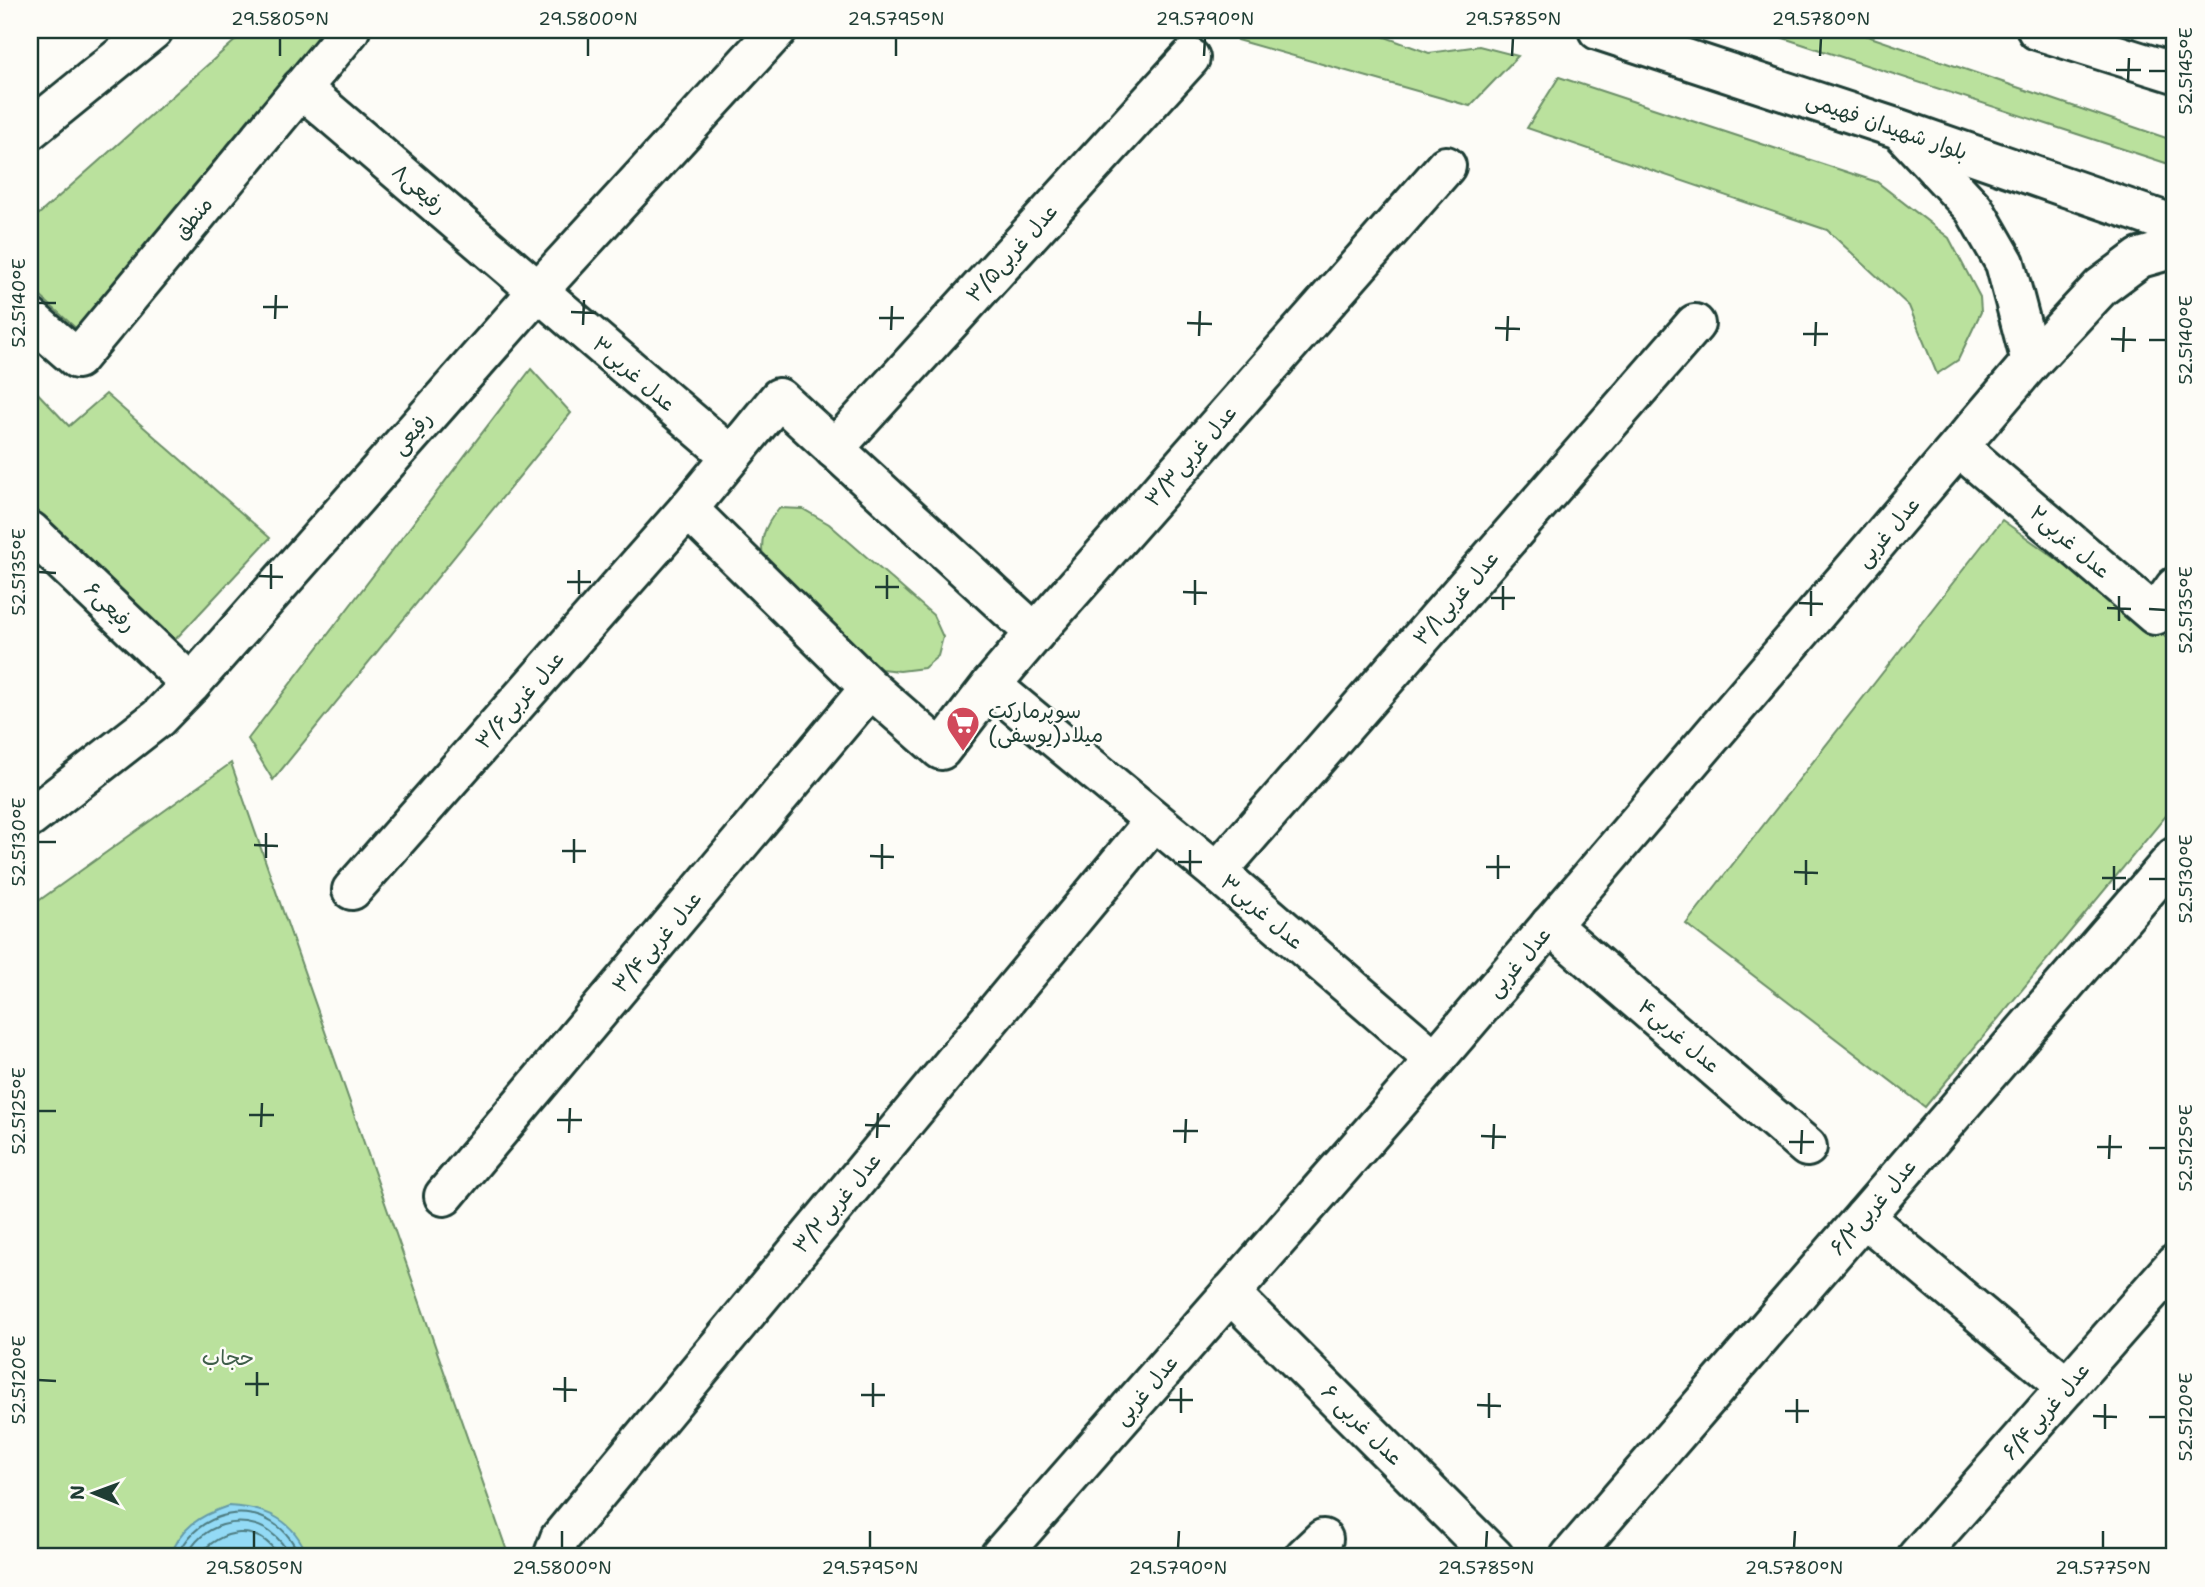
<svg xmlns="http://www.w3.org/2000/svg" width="2205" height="1587" font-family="'Shantell Sans','Playpen Sans Arabic',sans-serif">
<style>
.green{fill:#bae19d;stroke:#6c8f68;stroke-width:2}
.water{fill:#93daf5;stroke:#659ba8;stroke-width:2}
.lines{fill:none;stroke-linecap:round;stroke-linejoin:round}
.shore{stroke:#4d7c81;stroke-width:2}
.minor-casing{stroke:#1f3d34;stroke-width:44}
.minor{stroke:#fdfcf7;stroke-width:38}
.ticks{fill:none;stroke:#1f3d34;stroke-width:2.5}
.labels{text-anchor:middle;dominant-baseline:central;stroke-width:5;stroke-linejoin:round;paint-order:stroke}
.street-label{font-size:21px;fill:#1f3d34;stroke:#fdfcf7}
.poi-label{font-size:21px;fill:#1f3d34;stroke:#fdfcf7;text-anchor:start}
.park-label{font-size:21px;fill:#3e5e49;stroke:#fdfcf7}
.neatline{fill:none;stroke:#1f3d34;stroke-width:2.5}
.ticks-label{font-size:18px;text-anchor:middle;fill:#1f3d34}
</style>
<rect width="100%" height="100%" fill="#fdfcf7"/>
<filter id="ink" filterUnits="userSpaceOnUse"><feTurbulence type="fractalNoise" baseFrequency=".0143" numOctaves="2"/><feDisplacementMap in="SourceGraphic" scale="14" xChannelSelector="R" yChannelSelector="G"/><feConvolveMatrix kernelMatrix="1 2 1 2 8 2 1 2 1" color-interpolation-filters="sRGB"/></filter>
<g filter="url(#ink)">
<g class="green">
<polygon points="247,30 326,30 80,332 30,287 30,222"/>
<polygon points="1241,30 1366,30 1429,53 1479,46 1518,56 1470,106 1237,40"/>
<polygon points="1759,30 1850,30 2175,141 2175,166"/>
<polygon points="1559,77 1877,182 1949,238 1980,297 1981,312 1958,360 1937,374 1909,306 1827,230 1527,128"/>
<polygon points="531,369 571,413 273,780 248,739"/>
<polygon points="30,385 69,426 106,394 270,538 172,643 30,510"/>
<path d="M 779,508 L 803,509 L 829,524 L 933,615 L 943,637 L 938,656 L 924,668 L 900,671 L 881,669 L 856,651 L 764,566 C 759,540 763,528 779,508 Z"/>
<polygon points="2002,520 2175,644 2175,805 1925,1107 1686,924"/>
<polygon points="231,763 509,1557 30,1557 30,907"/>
</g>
<path class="water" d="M 228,1506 C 267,1508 294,1519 308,1557 L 170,1557 C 181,1527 199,1516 228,1506 Z"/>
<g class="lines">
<g class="shore">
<path d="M 178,1557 C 191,1519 239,1501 273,1523 C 287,1531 294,1544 301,1557"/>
<path d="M 187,1557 C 199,1525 242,1512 270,1532 C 280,1539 285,1547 291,1557"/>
<path d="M 198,1557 C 219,1528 260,1522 279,1557"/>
</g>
<defs>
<g id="minor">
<polyline points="1598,30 1899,129 2175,225"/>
<polyline points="2037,30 2175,73"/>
<polyline points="301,88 731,456"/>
<polyline points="30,130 153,30"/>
<polyline points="1904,134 1974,209 2005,263 2031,362"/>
<polyline points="30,318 77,359 350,30"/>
<polyline points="1960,448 2155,615 2175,587"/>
<polyline points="834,449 1190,58"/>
<polyline points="688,509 870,688 941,750 991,685 1035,633 1446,166"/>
<polyline points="30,531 191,684"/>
<polyline points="991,685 1217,872 1435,1060"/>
<polyline points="30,818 158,718 191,684 538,291 777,30"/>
<polyline points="1217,872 1695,324"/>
<polyline points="352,890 688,509 779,398 1035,633"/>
<polyline points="1550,925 1807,1147"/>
<polyline points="444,1196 870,688"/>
<polyline points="1864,1217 2067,1387"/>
<polyline points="1230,1293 1494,1557"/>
<polyline points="553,1557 560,1538 1154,821"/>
<polyline points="999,1557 1435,1060 2031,362 2101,287 2140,258 2175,248"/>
<polyline points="1304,1557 1323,1539"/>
<polyline points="1570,1557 2175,857"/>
<polyline points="1917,1557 2175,1264"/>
</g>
</defs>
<use href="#minor" class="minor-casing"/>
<use href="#minor" class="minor"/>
</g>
</g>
<path class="ticks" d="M 280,56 L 280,38M 588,56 L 588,38M 896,56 L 896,38M 1204,56 L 1205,38M 1512,56 L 1513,38M 1820,56 L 1821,38M 2116,70 L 2141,70M 2149,71 L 2166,71M 2128,82 L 2129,58M 38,303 L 56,303M 263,307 L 288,307M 571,312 L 596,313M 879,318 L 904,318M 275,319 L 276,295M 1187,323 L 1212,324M 583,325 L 584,300M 1495,328 L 1520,329M 891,330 L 892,306M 1803,334 L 1828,334M 1199,336 L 1200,311M 2111,339 L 2136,340M 2149,340 L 2166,340M 1507,341 L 1508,316M 1815,346 L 1816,322M 2123,352 L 2124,327M 38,572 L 56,573M 259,576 L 283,577M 567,582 L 591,582M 875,587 L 899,587M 271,589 L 271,564M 1183,592 L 1207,593M 579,594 L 579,570M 1491,598 L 1515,598M 887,599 L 887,575M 1799,603 L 1823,604M 1195,605 L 1195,580M 2107,608 L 2131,609M 2149,609 L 2166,610M 1503,610 L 1503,586M 1811,616 L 1811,591M 2119,621 L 2119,596M 38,842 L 56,842M 254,845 L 278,846M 562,851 L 586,851M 870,856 L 894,857M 266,858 L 266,833M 1178,862 L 1202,862M 574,863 L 574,839M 1486,867 L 1510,867M 882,869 L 882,844M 1794,872 L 1818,873M 1190,874 L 1190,850M 2102,878 L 2126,878M 1498,879 L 1498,855M 2149,879 L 2166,879M 1806,885 L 1806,860M 2114,890 L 2114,866M 38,1111 L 56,1111M 249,1115 L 274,1115M 557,1120 L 582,1120M 865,1125 L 890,1126M 261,1127 L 262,1103M 1173,1131 L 1198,1131M 569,1133 L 570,1108M 1481,1136 L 1506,1137M 877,1138 L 878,1113M 1789,1142 L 1814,1142M 1185,1143 L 1186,1119M 2097,1147 L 2122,1147M 2149,1148 L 2166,1148M 1493,1149 L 1494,1124M 1801,1154 L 1802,1130M 2109,1159 L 2110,1135M 38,1380 L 56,1381M 245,1384 L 269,1384M 553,1389 L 577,1390M 861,1395 L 885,1395M 257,1396 L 257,1372M 1169,1400 L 1193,1400M 565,1402 L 565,1377M 1477,1405 L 1501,1406M 873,1407 L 873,1383M 1785,1411 L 1809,1411M 1181,1413 L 1181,1388M 2093,1416 L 2117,1417M 2149,1417 L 2166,1417M 1489,1418 L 1489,1393M 1797,1423 L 1797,1399M 2105,1429 L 2105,1404M 254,1548 L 254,1531M 562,1548 L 562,1531M 870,1548 L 870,1531M 1178,1548 L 1179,1531M 1486,1548 L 1487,1531M 1794,1548 L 1795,1531M 2103,1548 L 2103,1531"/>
<defs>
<symbol id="supermarket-pin" viewBox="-11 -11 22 30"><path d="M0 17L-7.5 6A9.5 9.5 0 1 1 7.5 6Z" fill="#d1495b" stroke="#fdfcf7"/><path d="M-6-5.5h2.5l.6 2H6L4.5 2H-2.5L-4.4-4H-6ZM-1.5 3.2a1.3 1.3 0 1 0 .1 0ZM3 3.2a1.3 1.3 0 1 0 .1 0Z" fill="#fff"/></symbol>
</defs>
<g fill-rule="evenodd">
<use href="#supermarket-pin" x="944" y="704" width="38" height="52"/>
</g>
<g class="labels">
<g class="street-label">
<text transform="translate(1887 126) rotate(19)">بلوار شهیدان فهیمی</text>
<text transform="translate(419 189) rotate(41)">۸رفیعی</text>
<text transform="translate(193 218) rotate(-50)">منطق</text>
<text transform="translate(1012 253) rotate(-48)">عدل غربی۳/۵</text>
<text transform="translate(634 374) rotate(41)">عدل غربی۳</text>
<text transform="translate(412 433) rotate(-49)">رفیعی</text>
<text transform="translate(1191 456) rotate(-49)">عدل غربی۳/۳</text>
<text transform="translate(1888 532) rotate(-49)">عدل غربی</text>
<text transform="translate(2070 542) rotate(41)">عدل غربی۲</text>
<text transform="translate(1456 598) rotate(-49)">عدل غربی۳/۱</text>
<text transform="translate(110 607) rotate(44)">رفیعی۶</text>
<text transform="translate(520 700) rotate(-49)">عدل غربی۳/۶</text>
<text transform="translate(1262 912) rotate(41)">عدل غربی۳</text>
<text transform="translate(657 942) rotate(-50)">عدل غربی۳/۴</text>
<text transform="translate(1519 962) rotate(-49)">عدل غربی</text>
<text transform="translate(1679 1036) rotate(41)">عدل غربی۴</text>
<text transform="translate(837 1203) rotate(-50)">عدل غربی۳/۲</text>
<text transform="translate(1873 1207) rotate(-49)">۶/۲عدل غربی</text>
<text transform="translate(1146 1390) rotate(-49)">عدل غربی</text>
<text transform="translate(2046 1411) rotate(-49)">۶/۴عدل غربی</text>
<text transform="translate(1362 1425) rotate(45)">عدل غربی ۶</text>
</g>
<g class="poi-label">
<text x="988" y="711">سوپرمارکت<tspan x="988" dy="24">میلاد(یوسفی)</tspan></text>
</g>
<g class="park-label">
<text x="228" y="1358">حجاب</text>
</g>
</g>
<rect width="2205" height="1587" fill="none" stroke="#fdfcf7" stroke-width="77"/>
<g transform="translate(94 1493) rotate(271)" stroke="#fdfcf7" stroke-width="5" paint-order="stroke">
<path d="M0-5L12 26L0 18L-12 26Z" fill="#1f3d34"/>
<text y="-10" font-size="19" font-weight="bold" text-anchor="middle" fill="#1f3d34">N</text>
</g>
<rect x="38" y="38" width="2128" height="1510" class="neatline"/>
<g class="ticks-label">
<text x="280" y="25">29.5805°N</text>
<text x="588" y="25">29.5800°N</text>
<text x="896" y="25">29.5795°N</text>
<text x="1205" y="25">29.5790°N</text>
<text x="1513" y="25">29.5785°N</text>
<text x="1821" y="25">29.5780°N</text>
<text transform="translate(2186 71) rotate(-90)" y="6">52.5145°E</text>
<text transform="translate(19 303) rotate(-90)" y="6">52.5140°E</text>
<text transform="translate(2186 340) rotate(-90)" y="6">52.5140°E</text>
<text transform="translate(19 572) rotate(-90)" y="6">52.5135°E</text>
<text transform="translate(2186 610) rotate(-90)" y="6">52.5135°E</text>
<text transform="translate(19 842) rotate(-90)" y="6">52.5130°E</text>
<text transform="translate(2186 879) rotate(-90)" y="6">52.5130°E</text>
<text transform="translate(19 1111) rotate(-90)" y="6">52.5125°E</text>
<text transform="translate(2186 1148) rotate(-90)" y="6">52.5125°E</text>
<text transform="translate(19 1380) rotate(-90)" y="6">52.5120°E</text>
<text transform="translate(2186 1417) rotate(-90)" y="6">52.5120°E</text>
<text x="254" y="1574">29.5805°N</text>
<text x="562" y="1574">29.5800°N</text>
<text x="870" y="1574">29.5795°N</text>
<text x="1178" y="1574">29.5790°N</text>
<text x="1486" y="1574">29.5785°N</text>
<text x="1794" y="1574">29.5780°N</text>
<text x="2103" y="1574">29.5775°N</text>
</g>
</svg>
